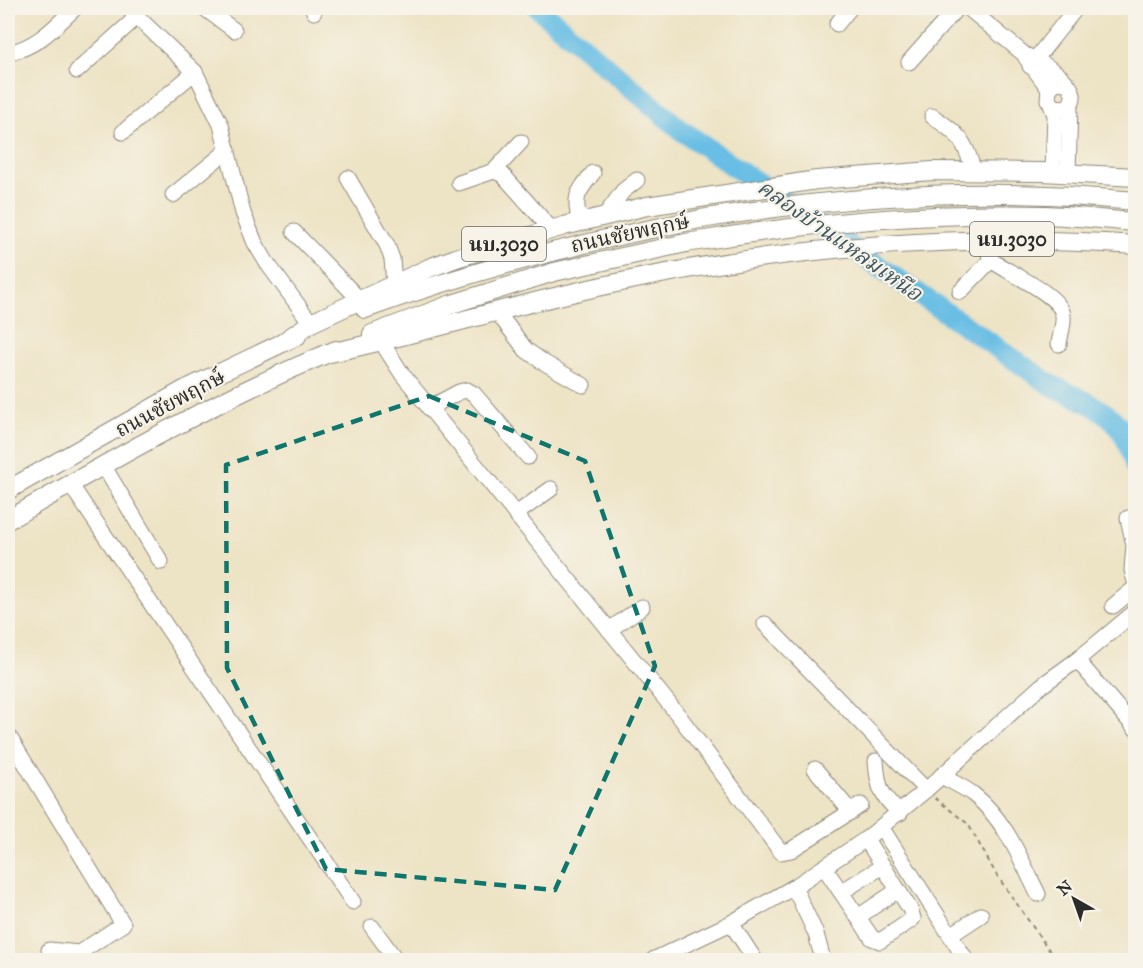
<svg xmlns="http://www.w3.org/2000/svg" width="1143" height="968" font-family="'IM FELL Great Primer','Noto Serif Thai',serif">
<style>
.lines{fill:none;stroke-linecap:round;stroke-linejoin:round}
.river{stroke:#67bee4;stroke-width:21}
.minor-casing{stroke:#8c8778;stroke-width:17}
.major-casing{stroke:#8c8778;stroke-width:20}
.path{stroke:#8c8778;stroke-width:2;stroke-dasharray:4.5 4.5;stroke-linecap:butt}
.minor{stroke:#fff;stroke-width:15}
.major{stroke:#fff;stroke-width:18}
.major-bridge-casing{stroke:#8c8778;stroke-width:20;stroke-linecap:butt}
.major-bridge{stroke:#fff;stroke-width:18}
.marked{fill:none;stroke:#0f766e;stroke-width:4.5;stroke-dasharray:12 8;stroke-linejoin:round}
.labels{text-anchor:middle;dominant-baseline:central;stroke-width:4.5;stroke-linejoin:round;paint-order:stroke}
.shield{fill:#f7f3e8;stroke:#686764;stroke-width:1.5}
.shield-label{font-size:20px;font-weight:bold;fill:#2b2b2b}
.street-label{font-size:21px;fill:#2b2b2b;stroke:#f7f3e8}
.water-label{font-size:22px;font-style:italic;fill:#3d5762;stroke:#f7f3e8}
</style>
<rect width="100%" height="100%" fill="#f7f3e8"/>
<filter id="ink" filterUnits="userSpaceOnUse"><feTurbulence type="fractalNoise" baseFrequency=".0167" numOctaves="2"/><feDisplacementMap in="SourceGraphic" scale="12" xChannelSelector="R" yChannelSelector="G"/><feConvolveMatrix kernelMatrix="1 2 1 2 8 2 1 2 1" color-interpolation-filters="sRGB"/></filter>
<filter id="wash" filterUnits="userSpaceOnUse"><feTurbulence type="fractalNoise" baseFrequency=".008" numOctaves="4" result="noise"/><feDisplacementMap in="SourceGraphic" scale="24" xChannelSelector="R" yChannelSelector="G"/><feGaussianBlur stdDeviation="1.35" result="paint"/><feColorMatrix in="noise" values="0 0 0 0 0 0 0 0 0 0 0 0 0 0 0 0 0 1.4 0 .05"/><feComposite in="paint" operator="in"/></filter>
<g filter="url(#wash)">
<rect width="100%" height="100%" fill="#ede3c5"/>
<g class="lines">
<path class="river" d="M 538,8 L 681,130 L 1051,385 C 1073,396 1101,406 1117,424 C 1125,433 1133,457 1136,468"/>
</g>
</g>
<g filter="url(#ink)">
<g class="lines">
<defs>
<g id="minor">
<polyline points="128,8 195,72 221,125 243,213 255,243 267,263 311,323"/>
<polyline points="204,8 234,30"/>
<polyline points="313,8 314,12"/>
<path d="M 968,8 L 1025,55 C 1040,60 1093,91 1065,108 L 1055,107 L 1048,100 L 1049,89 L 1056,82 L 1067,83"/>
<polyline points="837,24 850,8"/>
<path d="M 8,53 C 37,47 54,28 75,8"/>
<polyline points="1026,58 1049,89"/>
<polyline points="909,62 957,8"/>
<polyline points="1030,66 1076,8"/>
<polyline points="77,71 138,16"/>
<polyline points="1051,105 1055,115 1053,172"/>
<path d="M 932,116 C 961,136 963,138 974,171"/>
<polyline points="123,132 195,72"/>
<polyline points="494,171 521,142"/>
<polyline points="1068,173 1070,105"/>
<polyline points="348,178 387,245 392,259 394,284"/>
<polyline points="459,183 494,171 503,175 552,230"/>
<polyline points="173,195 228,150"/>
<polyline points="604,217 623,191 637,180"/>
<path d="M 580,222 C 573,197 577,193 593,173"/>
<polyline points="294,232 360,300"/>
<path d="M 984,239 L 991,260 C 1006,272 1062,295 1063,316 C 1064,325 1060,335 1059,344"/>
<polyline points="960,292 991,260"/>
<polyline points="497,312 526,350 543,362 583,385"/>
<polyline points="384,341 386,349 402,374 679,716 781,852 791,850 861,805"/>
<polyline points="429,408 459,392 467,390 474,394 528,457"/>
<polyline points="103,465 161,562"/>
<polyline points="70,484 353,902"/>
<polyline points="516,514 551,489"/>
<polyline points="1128,518 1134,545 1132,570 1136,585"/>
<polyline points="1113,606 1136,587"/>
<polyline points="765,624 926,790"/>
<polyline points="609,630 642,607"/>
<polyline points="1077,660 1136,729"/>
<polyline points="8,735 123,924 79,953 49,950"/>
<path d="M 876,761 C 878,787 880,795 900,813"/>
<polyline points="815,769 851,812"/>
<path d="M 941,776 C 952,782 964,787 974,795 C 1005,819 1021,860 1038,894"/>
<polyline points="881,827 966,960"/>
<polyline points="824,867 872,938 880,941 910,921 913,918 910,909 866,839"/>
<polyline points="794,887 816,934 823,960"/>
<polyline points="841,892 883,866"/>
<polyline points="858,917 898,890"/>
<polyline points="731,923 755,960"/>
<polyline points="372,927 396,960"/>
<polyline points="951,935 981,915"/>
<polyline points="653,960 731,923 794,887 866,839 926,790 1041,686 1077,660 1136,611"/>
</g>
<g id="major">
<path d="M 365,309 C 477,269 584,241 701,219"/>
<polyline points="372,334 452,304 554,272 686,243"/>
<polyline points="285,341 311,323 429,268 459,257 564,226 647,206 817,180 932,171 1042,172 1136,177"/>
<path d="M 325,354 C 420,334 512,305 607,285 C 781,247 958,232 1136,245"/>
<polyline points="8,490 184,390 297,336"/>
<path d="M 8,520 C 115,458 221,397 336,350"/>
</g>
</defs>
<use href="#minor" class="minor-casing"/>
<use href="#major" class="major-casing"/>
<polyline class="path" points="935,798 968,824 996,874 1056,960"/>
<use href="#minor" class="minor"/>
<use href="#major" class="major"/>
<defs>
<g id="major-bridge">
<path d="M 701,219 C 815,200 932,190 1048,195 C 1077,196 1107,199 1136,201"/>
<path d="M 686,243 C 805,223 924,212 1045,215 C 1075,216 1105,220 1136,222"/>
</g>
</defs>
<use href="#major-bridge" class="major-bridge-casing"/>
<use href="#major-bridge" class="major-bridge"/>
</g>
</g>
<path class="marked" d="M 429,396 L 585,461 L 655,666 L 555,890 L 326,869 L 227,668 L 226,465 Z"/>
<g class="labels">
<g class="shield">
<rect x="970" y="222" width="84" height="34" rx="4.5"/>
<rect x="462" y="227" width="84" height="34" rx="4.5"/>
</g>
<g class="shield-label">
<text x="1012" y="239">นบ.3030</text>
<text x="504" y="244">นบ.3030</text>
</g>
<g class="street-label">
<text transform="translate(630 233) rotate(-12)">ถนนชัยพฤกษ์</text>
<text transform="translate(170 403) rotate(-28)">ถนนชัยพฤกษ์</text>
</g>
<g class="water-label">
<text transform="translate(840 240) rotate(35)">คลองบ้านแหลมเหนือ</text>
</g>
</g>
<rect width="1143" height="968" fill="none" stroke="#f7f3e8" stroke-width="30"/>
<g transform="translate(1074 899) rotate(320)" stroke="#f7f3e8" stroke-width="4.5" paint-order="stroke">
<path d="M0-4.5L10 22L0 15L-10 22Z" fill="#2b2b2b"/>
<text y="-9" font-size="16" font-weight="bold" text-anchor="middle" fill="#2b2b2b">N</text>
</g>
</svg>
